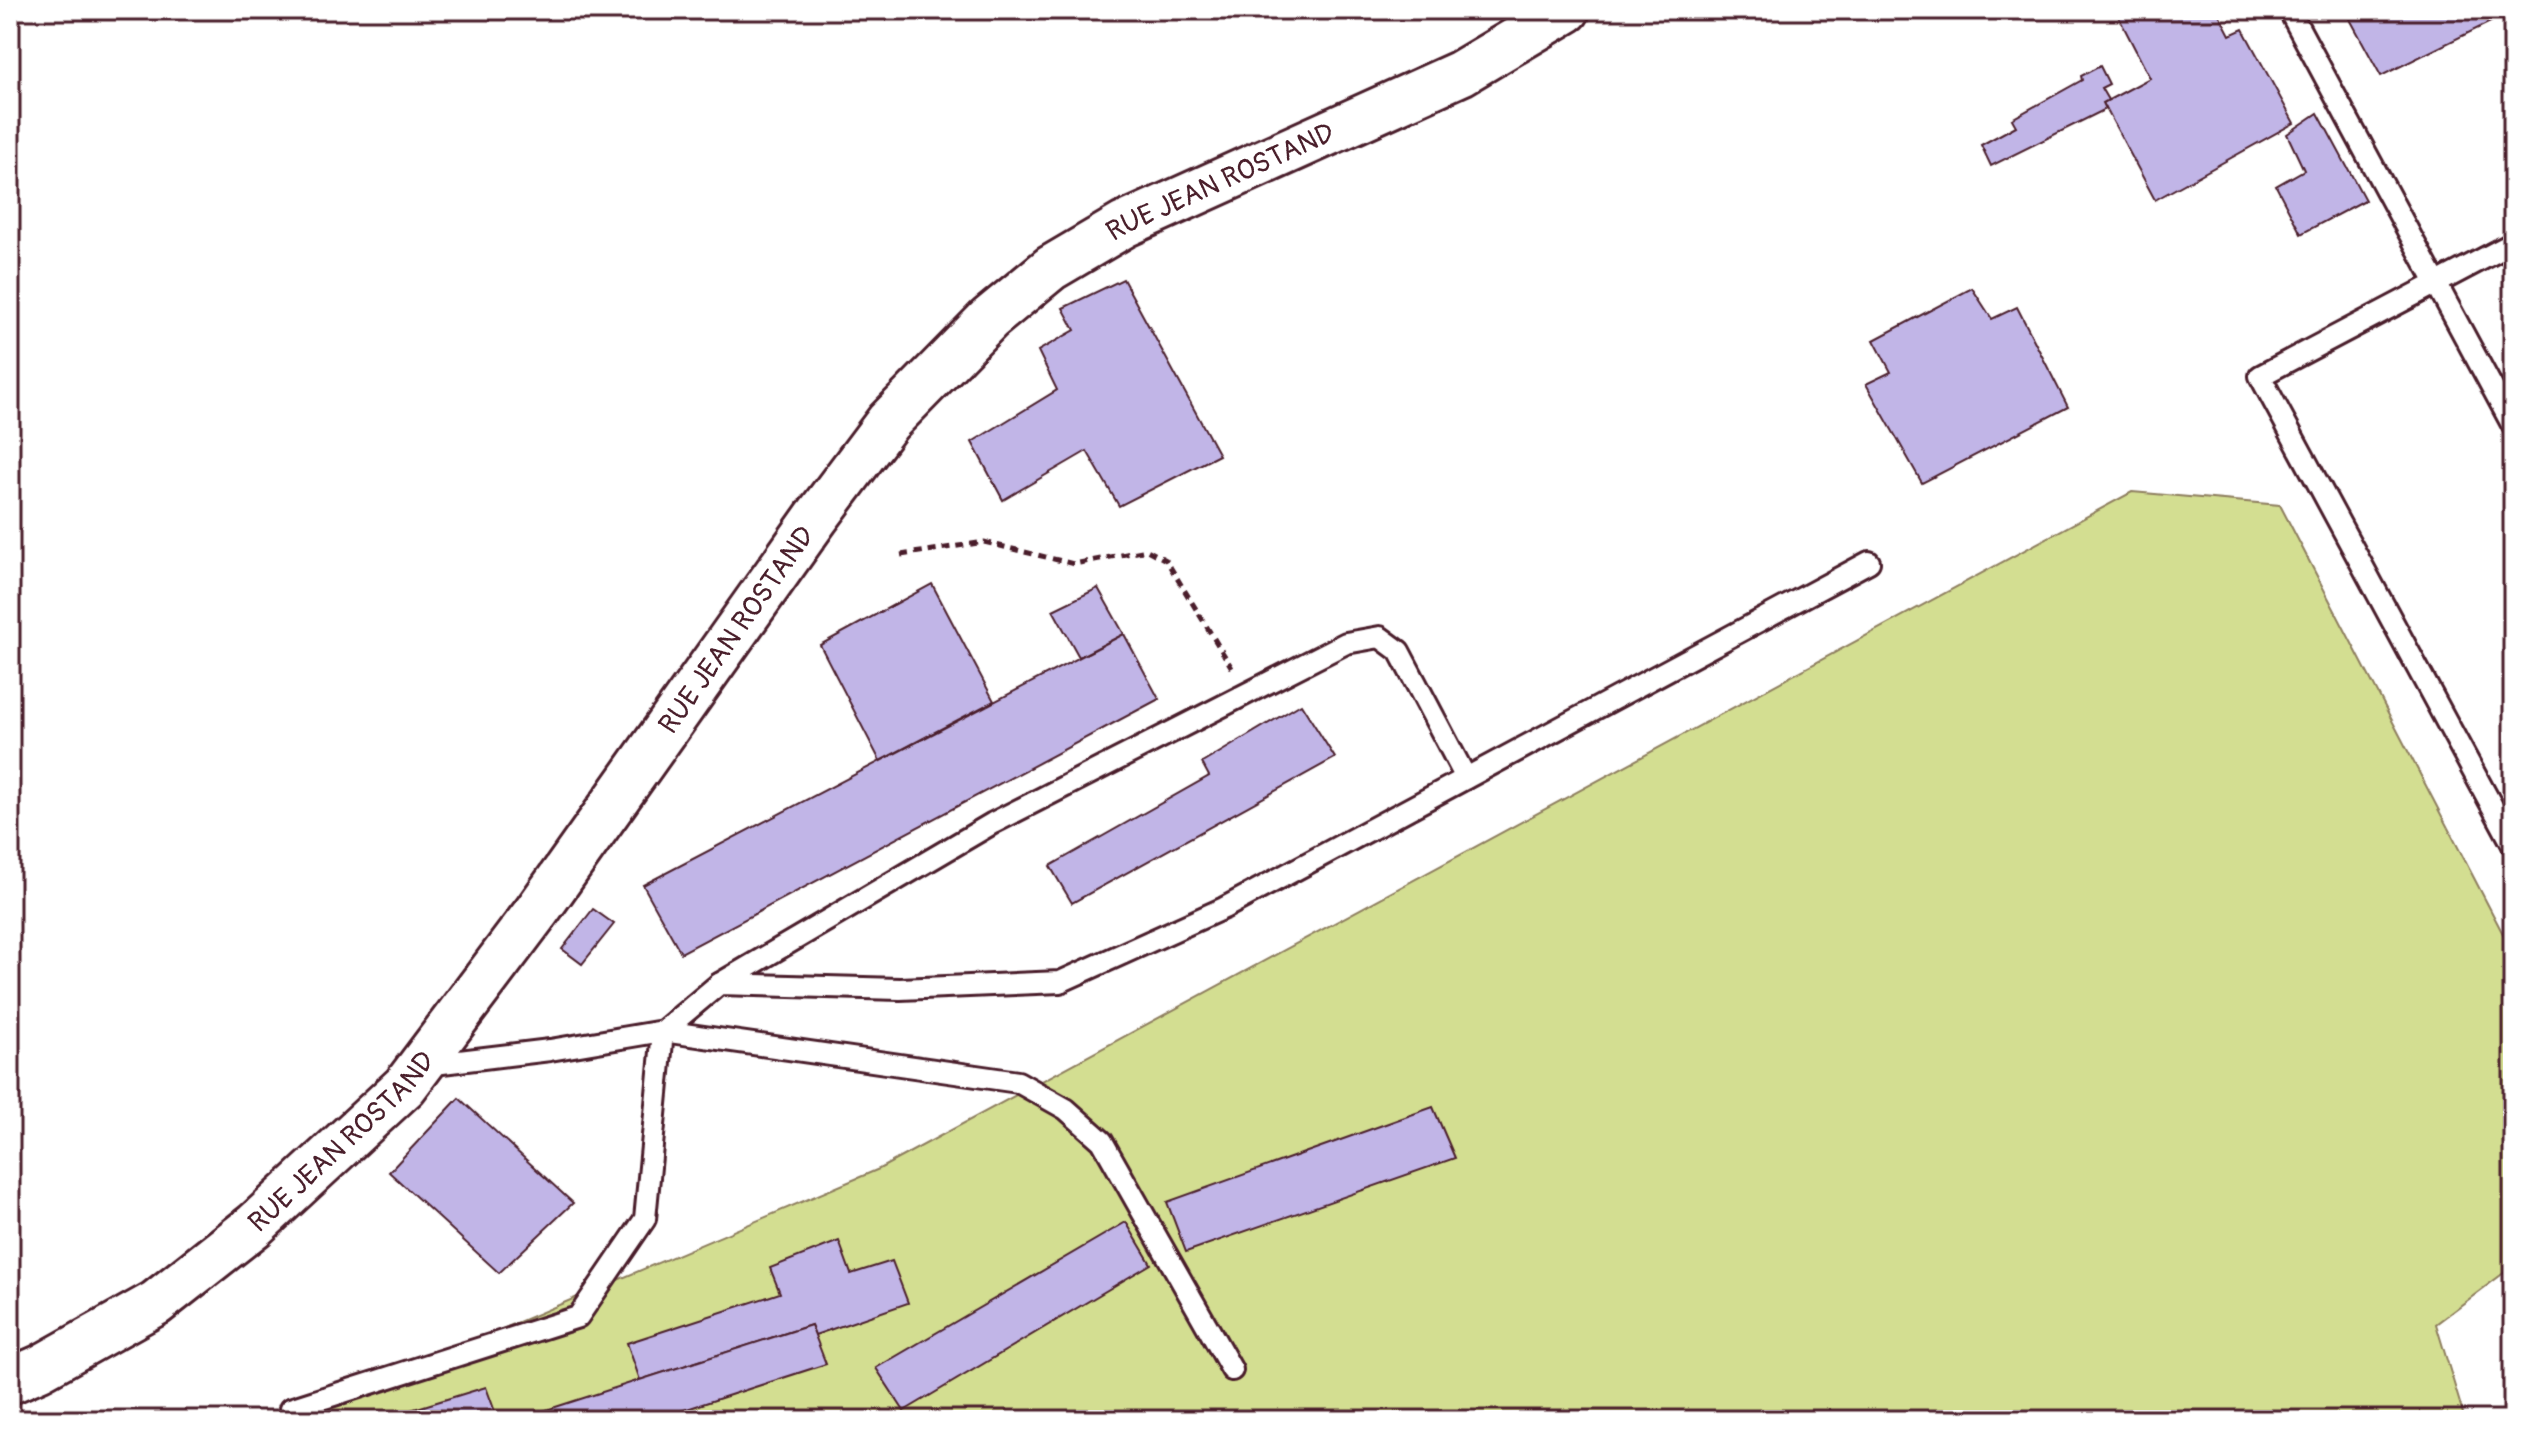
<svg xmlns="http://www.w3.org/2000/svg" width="2523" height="1430" font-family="Pangolin,sans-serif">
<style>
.green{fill:#d3de91;stroke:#8e7e5e;stroke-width:2}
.building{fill:#c1b5e7;stroke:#4a1f2b;stroke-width:2}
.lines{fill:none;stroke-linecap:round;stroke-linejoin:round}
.lane-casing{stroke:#4a1f2b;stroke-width:26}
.secondary-casing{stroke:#4a1f2b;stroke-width:50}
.path{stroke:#4a1f2b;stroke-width:5;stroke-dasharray:8 6;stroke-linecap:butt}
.lane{stroke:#fff;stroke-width:20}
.secondary{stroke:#fff;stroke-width:44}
.labels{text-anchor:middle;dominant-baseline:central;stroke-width:6;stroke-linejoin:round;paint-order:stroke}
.street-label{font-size:28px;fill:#4a1f2b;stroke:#fff}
</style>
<rect width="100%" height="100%" fill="#fff"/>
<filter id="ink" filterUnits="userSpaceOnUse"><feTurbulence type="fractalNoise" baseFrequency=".0125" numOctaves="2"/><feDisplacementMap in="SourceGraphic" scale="16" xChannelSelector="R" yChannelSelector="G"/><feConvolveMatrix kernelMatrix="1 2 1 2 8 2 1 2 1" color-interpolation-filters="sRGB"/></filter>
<g filter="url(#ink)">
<polygon class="green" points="2132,492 2280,505 2513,953 2513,1266 2436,1324 2465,1420 288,1420 879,1169"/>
<g class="building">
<polygon points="2115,10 2217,10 2230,35 2243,29 2294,123 2155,200 2103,103 2150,78"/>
<polygon points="2345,10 2513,10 2513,11 2381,76"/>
<polygon points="2100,66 2109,84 2101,88 2108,100 2103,103 2106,109 1991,166 1981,145 2016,126 2012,119 2082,80 2081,76"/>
<polygon points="2318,113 2365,200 2301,234 2276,186 2304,170 2287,134"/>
<polygon points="1123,279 1219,455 1119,506 1087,451 1003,500 972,442 1057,390 1038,351 1075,330 1063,308"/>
<polygon points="1972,288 1992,319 2017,307 2068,407 1922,483 1866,384 1891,372 1874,340"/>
<polygon points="932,584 994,701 880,761 820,645"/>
<polygon points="1098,588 1124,634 1079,657 1053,610"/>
<polygon points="1124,634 1159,699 681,953 643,885"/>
<polygon points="1301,704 1335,758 1072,903 1050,866 1209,776 1202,763"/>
<polygon points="593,909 614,924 582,964 562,949"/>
<polygon points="459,1098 573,1203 499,1273 389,1172"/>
<polygon points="1433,1107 1455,1158 1186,1252 1167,1202"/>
<polygon points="1126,1222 1151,1264 904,1411 876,1368"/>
<polygon points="839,1241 851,1274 892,1261 908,1303 815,1335 811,1325 640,1380 627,1343 780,1293 770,1268"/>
<polygon points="811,1325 826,1364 653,1420 515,1420"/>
<polygon points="486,1387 498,1420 378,1420"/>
</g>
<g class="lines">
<defs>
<g id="lane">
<polyline points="2289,10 2513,426"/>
<polyline points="2513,243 2260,376 2513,845"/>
<polyline points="719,984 993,823 1346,643 1380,637 1399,651 1466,778"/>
<polyline points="426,1065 550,1050 663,1031 719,984 900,989 1060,982 1224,908 1869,562"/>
<polyline points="290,1409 578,1317 645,1219 663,1031 1018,1082 1066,1109 1102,1141 1232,1370"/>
</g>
<g id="secondary">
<path id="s1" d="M 10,1381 L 40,1368 L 156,1303 L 255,1225 L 405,1086 L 537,911 L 816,518 L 888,422 L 989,319 L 1051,268 L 1124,225 L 1461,73 L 1567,10"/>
</g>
</defs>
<use href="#lane" class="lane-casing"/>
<use href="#secondary" class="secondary-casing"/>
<polyline class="path" points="901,555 984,542 1074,564 1147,550 1166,560 1232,668"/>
<use href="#lane" class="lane"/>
<use href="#secondary" class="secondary"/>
</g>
</g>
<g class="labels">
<g class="street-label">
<text stroke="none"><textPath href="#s1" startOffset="1732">RUE JEAN ROSTAND</textPath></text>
<text stroke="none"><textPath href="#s1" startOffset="1060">RUE JEAN ROSTAND</textPath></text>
<text stroke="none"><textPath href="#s1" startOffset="412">RUE JEAN ROSTAND</textPath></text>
</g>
</g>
<rect width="2523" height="1430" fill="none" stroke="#fff" stroke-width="40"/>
<rect x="20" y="20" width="2483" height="1390" fill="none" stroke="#4a1f2b" stroke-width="3" filter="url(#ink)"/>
</svg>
